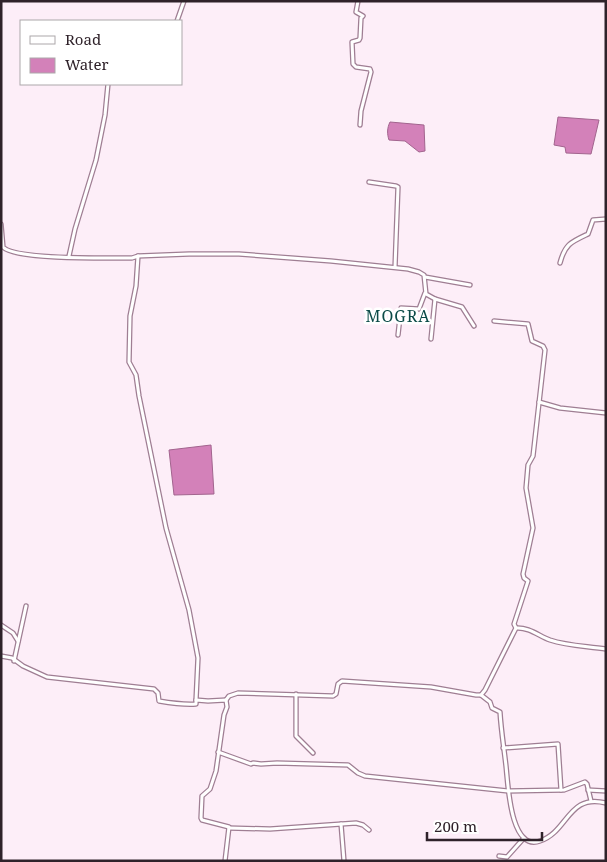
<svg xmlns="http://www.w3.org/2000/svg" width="607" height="862" font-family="'Noto Serif',serif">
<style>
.water{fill:#d381b9;stroke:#a2648e}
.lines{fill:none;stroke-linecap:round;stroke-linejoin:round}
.minor-casing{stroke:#9f7e93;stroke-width:5.5}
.minor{stroke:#fff;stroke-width:3}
.labels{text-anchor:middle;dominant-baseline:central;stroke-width:5;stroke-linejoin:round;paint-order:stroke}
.quarter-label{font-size:16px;letter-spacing:1px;fill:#0b4a47;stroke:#fff}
</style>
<rect width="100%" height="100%" fill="#fdeef8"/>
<g class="water">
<polygon points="558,117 599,120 591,154 566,153 565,147 554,145"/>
<path d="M 390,122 L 424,125 L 425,151 L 419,152 L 405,141 L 389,140 C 387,134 387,128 390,122 Z"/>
<polygon points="211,445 214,494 174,495 169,450"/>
</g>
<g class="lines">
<defs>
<g id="minor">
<polyline points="358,1 356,12 363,16 361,18 360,38 359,40 352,42 353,64 356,67 370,69 371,72 361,111 360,125"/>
<polyline points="177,21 184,1"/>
<polyline points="369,182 396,186 398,187 395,267"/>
<path d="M 1,224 L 3,247 C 15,260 110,258 132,258 L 138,256 L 136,286 L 130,316 L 129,362 L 136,375 L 139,396 L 166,528 L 189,610 L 198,658 L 196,700"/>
<polyline points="69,256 75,229 96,160 105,115 108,84"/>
<polyline points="138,256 189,254 239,254 331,261 408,269 419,272 424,275 426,294 435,299 462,307 474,326"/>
<path d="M 560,263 C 565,244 571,242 588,234 L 593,220 L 606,219"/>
<polyline points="425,277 470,285"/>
<polyline points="398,335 401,308 419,309 425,293"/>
<polyline points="431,339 435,299"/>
<polyline points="539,402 560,408 606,413"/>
<polyline points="1,625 13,633 18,641"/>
<path d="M 516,628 C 529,627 539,636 550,640 C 568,646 587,646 606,649"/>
<path d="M 1,656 L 12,658 L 23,666 L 47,677 L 154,689 L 158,693 L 159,701 C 171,703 183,705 196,704 L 196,700 L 208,701 L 226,700 L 227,707 L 224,715 L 216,771 L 210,789 L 202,796 L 201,818 L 202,820 L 229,827 L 225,861"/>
<polyline points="14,661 26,606"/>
<polyline points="296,694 296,736 313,753"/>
<path d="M 481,695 L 490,702 L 492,708 L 500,712 C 501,730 504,748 506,766 C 508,783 510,852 540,841 C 568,832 568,793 606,803"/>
<polyline points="226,700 229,696 238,693 333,696 336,694 338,684 342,681 431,687 476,695 481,695 485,690 516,628 514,624 528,581 524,578 523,574 533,528 526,488 528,465 533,456 545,350 543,346 532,341 528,324 494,321"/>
<polyline points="503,748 558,744 561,790"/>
<polyline points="218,752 251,764 253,763 261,764 277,763 348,765 358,773 365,776 508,791 564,790 585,782 587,784 591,801"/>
<polyline points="588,790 606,791"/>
<polyline points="341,824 344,861"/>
<polyline points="229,828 270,829 356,823 363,825 369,830"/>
<polyline points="499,856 507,857 524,838"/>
</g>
</defs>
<use href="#minor" class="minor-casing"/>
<use href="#minor" class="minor"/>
</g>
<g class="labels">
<g class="quarter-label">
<text x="398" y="316">MOGRA</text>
</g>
</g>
<rect width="607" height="862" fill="none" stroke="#2f222a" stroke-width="5"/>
<rect x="20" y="20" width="162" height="65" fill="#ffffff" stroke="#aca7aa"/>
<rect x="30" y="36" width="25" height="8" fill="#ffffff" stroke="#aca7aa"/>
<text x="65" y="45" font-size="15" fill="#2f222a">Road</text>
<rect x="30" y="58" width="25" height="15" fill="#d381b9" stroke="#aca7aa"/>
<text x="65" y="70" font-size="15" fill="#2f222a">Water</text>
<path d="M427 832v8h115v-8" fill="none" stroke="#2f222a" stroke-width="2.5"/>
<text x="434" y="832" font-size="15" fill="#2f222a" stroke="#ffffff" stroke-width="4" paint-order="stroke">200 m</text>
</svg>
